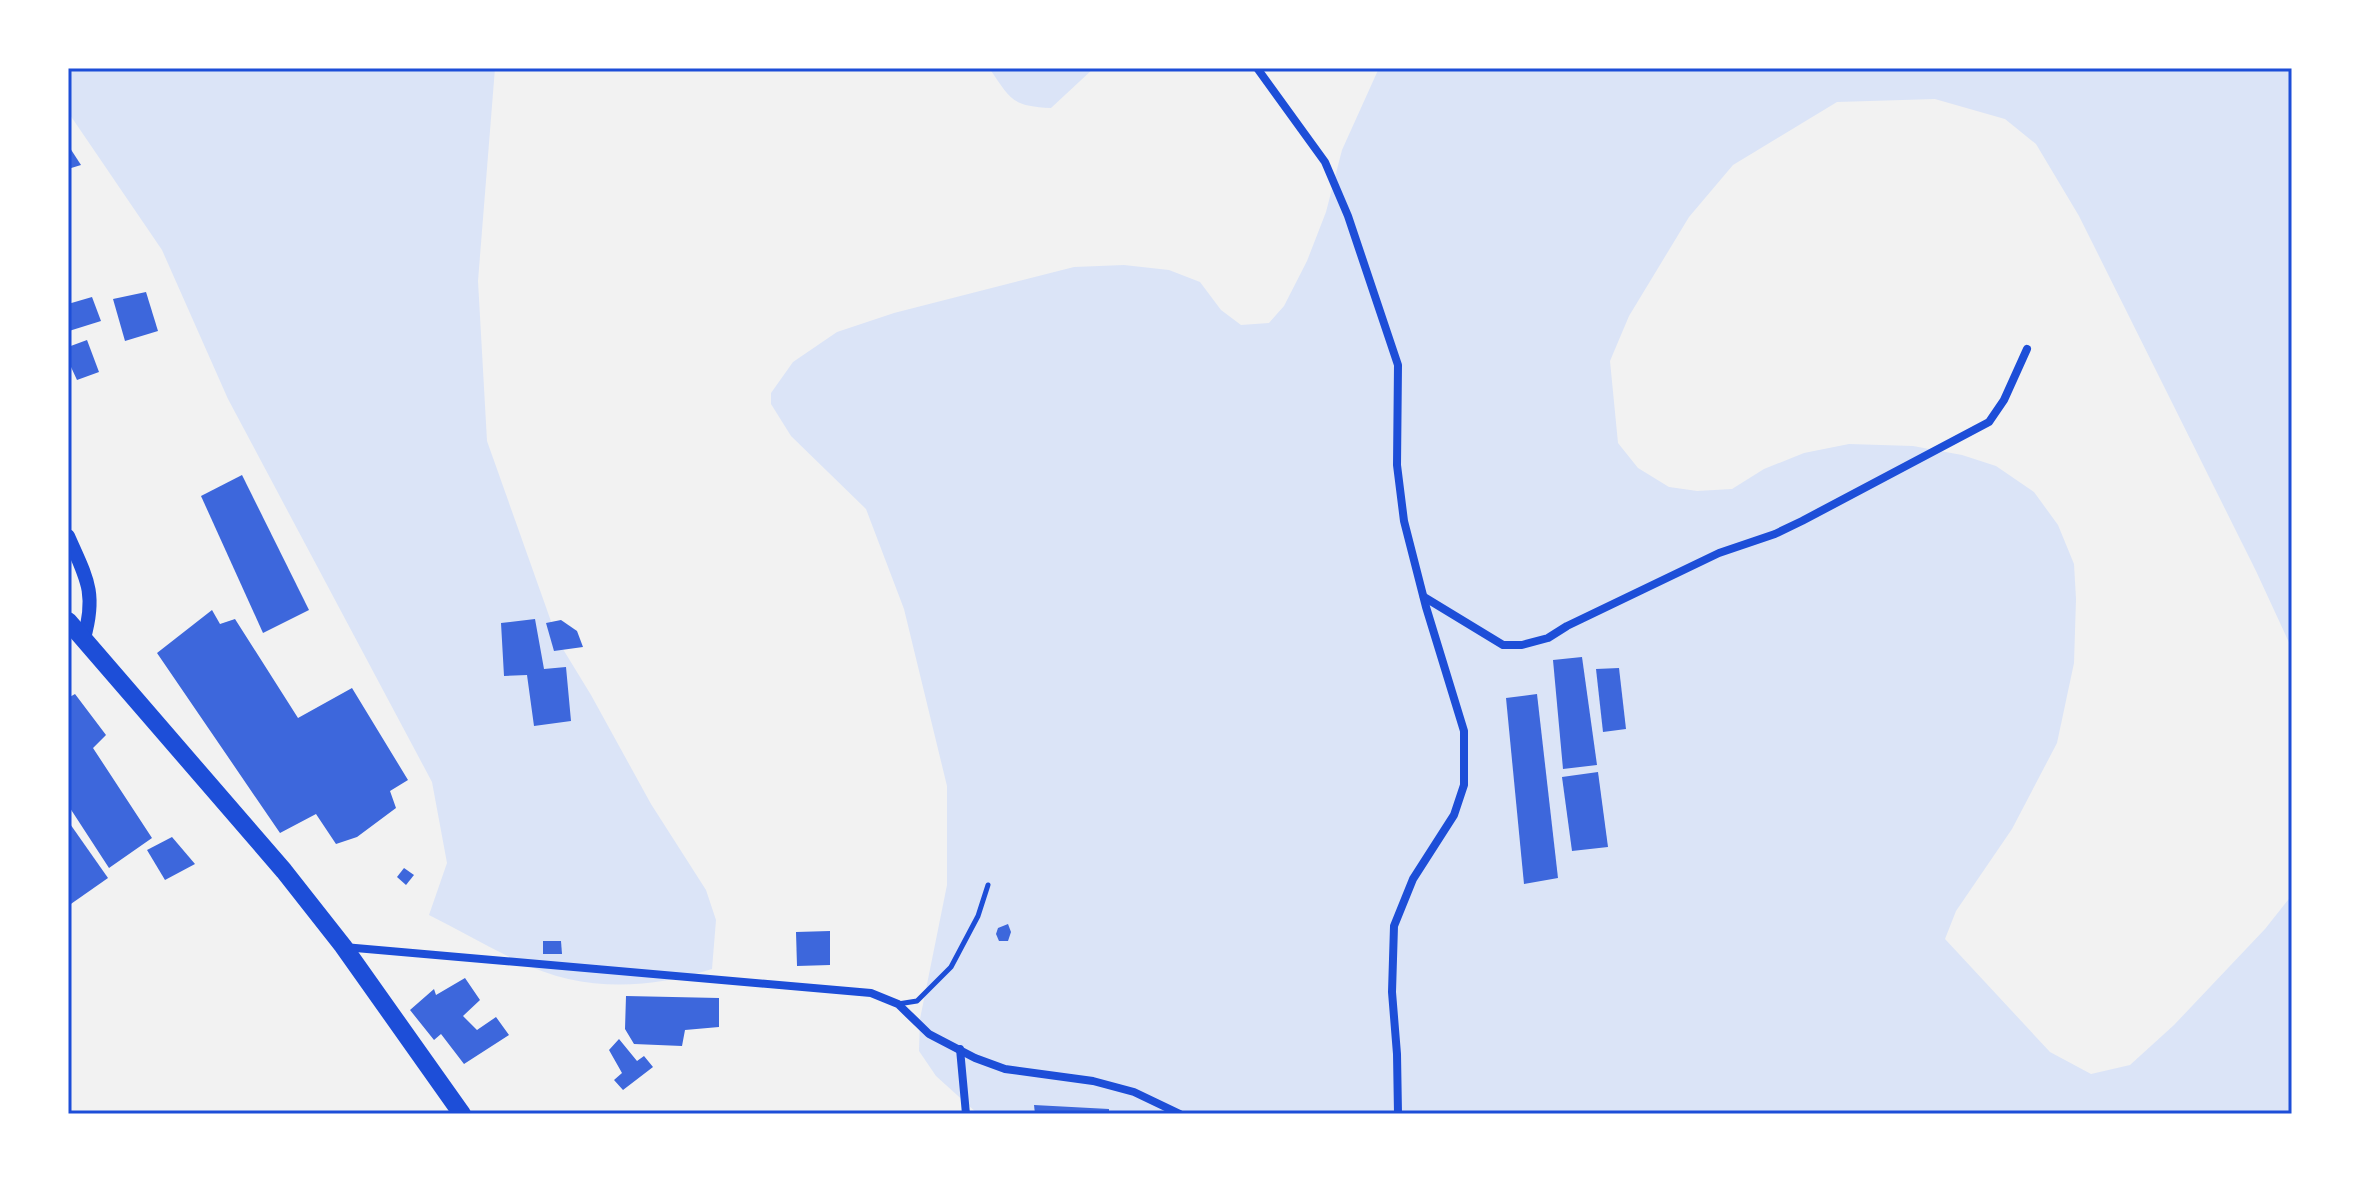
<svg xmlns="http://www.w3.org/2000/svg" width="2360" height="1182" font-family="'Source Serif 4',serif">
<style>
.green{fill:#dbe4f7}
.building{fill:#3d67dc}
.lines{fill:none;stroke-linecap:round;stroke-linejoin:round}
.service{stroke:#1d4ed8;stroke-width:5}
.minor{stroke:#1d4ed8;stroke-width:8}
.tertiary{stroke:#1d4ed8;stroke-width:14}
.trunk{stroke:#1d4ed8;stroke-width:18}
.neatline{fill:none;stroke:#1d4ed8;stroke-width:3}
</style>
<rect width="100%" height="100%" fill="#f2f2f2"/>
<g class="green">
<path d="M 68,68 L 495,68 L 478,281 L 487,441 L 558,641 L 591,695 L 651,804 L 706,890 L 716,920 L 712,969 C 646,990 581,992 518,961 C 488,947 459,930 429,915 L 447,863 L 432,782 L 228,399 L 162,250 L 68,112 Z"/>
<path d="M 989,68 L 1094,68 L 1051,108 C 1010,106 1011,99 989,68 Z"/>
<polygon points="1379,68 2292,68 2292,649 2256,571 2079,216 2036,144 2005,119 1935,99 1837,102 1733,165 1689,217 1629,316 1610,361 1618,443 1638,468 1669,487 1697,491 1732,489 1764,469 1804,453 1849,444 1913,446 1962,455 1996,466 2034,492 2058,525 2074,564 2076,599 2074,663 2057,743 2012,829 1956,911 1945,939 2050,1052 2091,1074 2130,1065 2174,1025 2265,929 2292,895 2292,1114 978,1114 936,1076 919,1051 920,1019 947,885 947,786 904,609 866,509 791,436 771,404 771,393 793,362 837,332 894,313 1074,267 1124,265 1169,270 1200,282 1221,310 1241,325 1269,323 1284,306 1307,261 1326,212 1342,150"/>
</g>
<g class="building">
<polygon points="68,145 81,165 68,169"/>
<polygon points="146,292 158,331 125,341 113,299"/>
<polygon points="92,297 101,321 69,331 68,304"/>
<polygon points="87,340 99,372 77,380 71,367 68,368 68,347"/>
<polygon points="242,475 309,610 263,633 201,496"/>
<polygon points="212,610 220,624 235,619 298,718 352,688 408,780 390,791 396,808 357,837 336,844 316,814 280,833 157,653"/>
<polygon points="535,619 544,669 566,667 571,721 534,726 527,675 504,676 501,623"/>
<polygon points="561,620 577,631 583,647 554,651 546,623"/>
<polygon points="1582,657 1597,765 1563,769 1553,660"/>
<polygon points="1619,668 1626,729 1603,732 1596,669"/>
<polygon points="75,694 106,735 93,748 152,838 109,868 68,805 68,698"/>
<polygon points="1537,694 1558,878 1524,884 1506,698"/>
<polygon points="1598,772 1608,847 1572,851 1562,777"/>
<polygon points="68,821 108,878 68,906"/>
<polygon points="172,837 195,864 165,880 147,850"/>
<polygon points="404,868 414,875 406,885 397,877"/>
<polygon points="1008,924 1011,932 1008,941 999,941 996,934 998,928"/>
<polygon points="830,931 830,965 797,966 796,932"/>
<polygon points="543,941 561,941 562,954 543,954"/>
<polygon points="465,978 480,1000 463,1016 477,1030 496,1017 509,1035 464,1064 441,1034 434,1040 410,1010 434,989 436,995"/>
<polygon points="626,996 719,998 719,1027 685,1030 682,1046 634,1044 625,1029"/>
<polygon points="619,1039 637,1061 644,1056 653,1067 623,1090 614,1080 622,1073 609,1050"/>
<polygon points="1034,1105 1109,1109 1109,1114 1035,1114"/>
</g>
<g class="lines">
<polyline class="service" points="898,1004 917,1001 951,967 978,916 988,885"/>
<g class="minor">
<polyline points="1257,68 1325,162 1348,216 1398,365 1397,465 1404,521 1426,607 1464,731 1464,785 1454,815 1413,879 1394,926 1392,992 1397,1054 1398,1114"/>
<polyline points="1424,597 1503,645 1522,645 1548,638 1567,626 1719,553 1775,534 1802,521 1989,422 2004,400 2027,349"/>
<polyline points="344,947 871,993 898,1004 929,1034 975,1058 1005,1069 1093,1081 1134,1092 1180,1114"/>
<polyline points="960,1049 966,1114"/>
</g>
<path class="tertiary" d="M 68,536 C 86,577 97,592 84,638"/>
<polyline class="trunk" points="68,621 284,871 343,946 462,1114"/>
</g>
<rect width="2360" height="1182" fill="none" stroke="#ffffff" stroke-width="140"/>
<rect x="70" y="70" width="2220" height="1042" class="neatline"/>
</svg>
